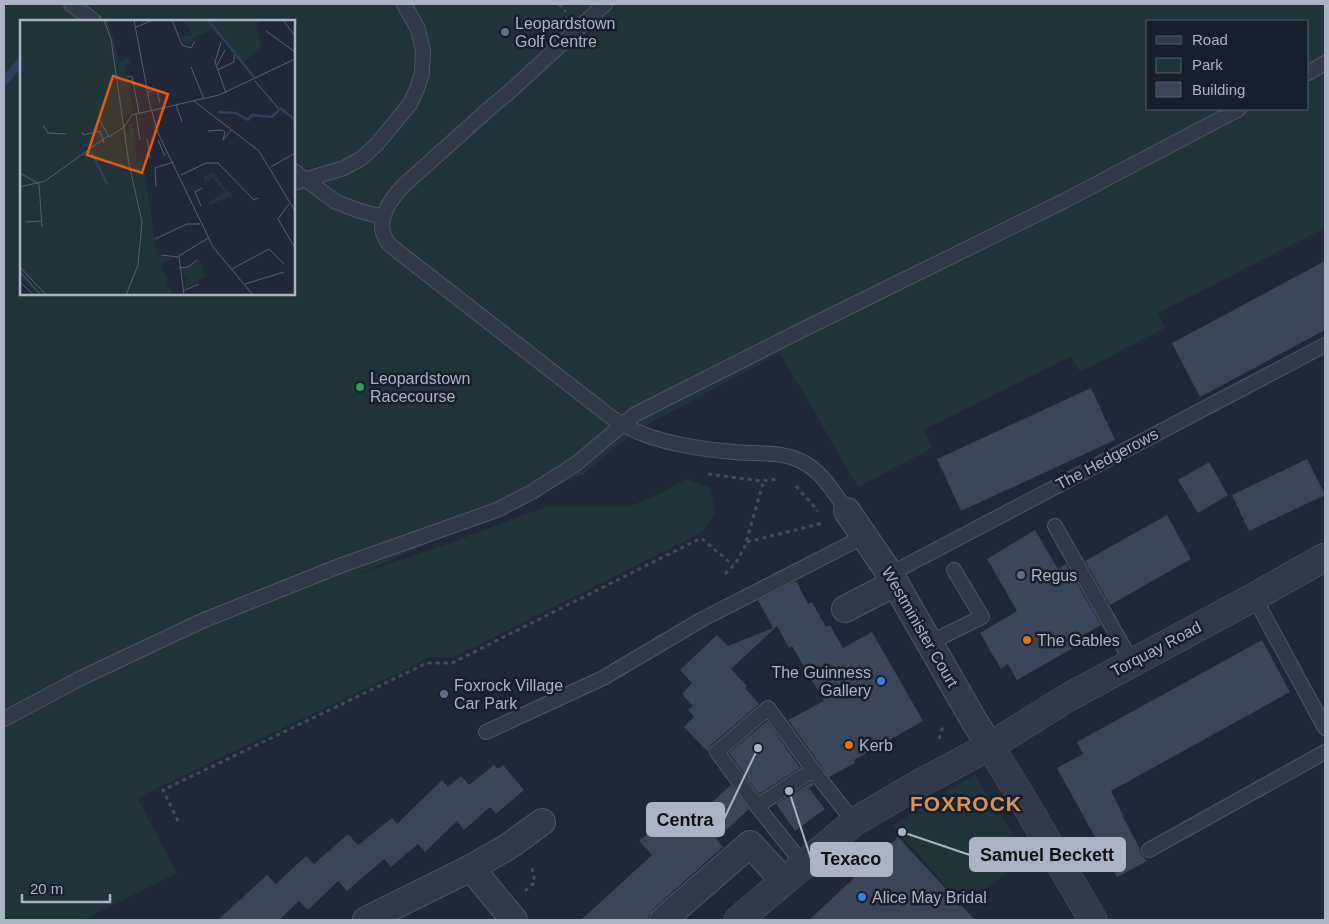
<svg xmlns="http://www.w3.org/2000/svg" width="1329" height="924" font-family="Helvetica,sans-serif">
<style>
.green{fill:#203539;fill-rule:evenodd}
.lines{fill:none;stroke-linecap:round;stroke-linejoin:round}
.stream{stroke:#2d405f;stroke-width:9}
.building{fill:#394659}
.service-casing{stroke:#4f5767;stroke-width:16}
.minor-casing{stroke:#4f5767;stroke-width:28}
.tertiary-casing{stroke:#4f5767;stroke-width:29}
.path{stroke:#3a5154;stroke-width:3;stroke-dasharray:4 4;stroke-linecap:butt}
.service{stroke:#313a49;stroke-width:14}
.minor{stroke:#313a49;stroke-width:26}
.tertiary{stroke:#313a49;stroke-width:28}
.service-dot{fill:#5c6f8a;stroke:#171f2d;stroke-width:2}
.leisure-dot{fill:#2e9e5b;stroke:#171f2d;stroke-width:2}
.food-dot{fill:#e8710a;stroke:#171f2d;stroke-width:2}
.shop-dot{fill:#3f7fe0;stroke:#171f2d;stroke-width:2}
.labels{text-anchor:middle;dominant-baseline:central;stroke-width:5;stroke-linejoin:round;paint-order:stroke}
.poi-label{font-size:16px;fill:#abb4c6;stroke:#171f2d;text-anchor:start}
.street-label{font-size:16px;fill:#abb4c6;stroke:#171f2d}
.district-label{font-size:21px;font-weight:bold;letter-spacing:1px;fill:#dd934f;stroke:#171f2d}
.inset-river{fill:none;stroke:#2d405f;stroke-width:2.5}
.inset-road{fill:none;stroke:#566071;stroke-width:1}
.view{fill:#e8590c;fill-opacity:0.15;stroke:#e8590c;stroke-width:2.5}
.inset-edge{fill:none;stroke:#abb4c6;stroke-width:2.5}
.leader{fill:none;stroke:#abb4c6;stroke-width:2}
.callout-dot{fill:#abb4c6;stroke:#171f2d;stroke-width:2}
.callout{fill:#abb4c6;stroke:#abb4c6;stroke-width:2}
.callout-label{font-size:18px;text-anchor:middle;font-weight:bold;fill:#111}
</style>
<rect width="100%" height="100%" fill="#1e2838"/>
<g class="green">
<path d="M 4,4 L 1325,4 L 1325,228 L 1158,313 L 1165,328 L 1080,372 L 1071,356 L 924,430 L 932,448 L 858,487 L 780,353 L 654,421 L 622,442 L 584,474 L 357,575 L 461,539 L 545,507 L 628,507 L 659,494 L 687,479 L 711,488 L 715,514 L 701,533 L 452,658 L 431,657 L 137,798 L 177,873 L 84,920 L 4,920 ZM 21,21 L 294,21 L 294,294 L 21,294 ZM 1148,21 L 1308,21 L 1308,109 L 1148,109 Z"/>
<polygon points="975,774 1027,857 964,906 892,826"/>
</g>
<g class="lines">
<polyline class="stream" points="4,81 21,62"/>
</g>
<g class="building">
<polygon points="1325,261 1325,330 1200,397 1172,343"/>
<polygon points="1091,388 1115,440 961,511 937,459"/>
<polygon points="1307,459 1325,495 1249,531 1232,495"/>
<polygon points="1209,462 1228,495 1198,513 1178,480"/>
<polygon points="1167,515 1191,559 1110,605 1085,561"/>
<polygon points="1035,530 1058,569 1066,564 1101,625 1070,643 1073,648 1017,680 1008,664 1001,669 980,633 1017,611 987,559"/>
<polygon points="796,581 808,604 812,602 826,627 830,625 843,648 872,632 923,721 854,760 855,763 829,777 788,720 824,701 792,646 789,648 777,626 731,669 747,686 745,688 759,704 711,745 708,752 684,727 694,717 688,710 693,706 682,694 692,683 680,670 717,635 728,646 773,628 758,600"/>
<polygon points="1262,640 1290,692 1111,791 1123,815 1122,815 1140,849 1141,854 1147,861 1117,877 1057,768 1083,754 1077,742"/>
<polygon points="767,721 800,768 759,794 729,753"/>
<polygon points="494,765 498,769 503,765 524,790 496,814 490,807 464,830 457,821 425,852 418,844 391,867 384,859 347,891 338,881 308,910 299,901 279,920 218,920 267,875 276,884 306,856 314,864 348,834 358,845 392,818 397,824 442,780 448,787 461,776 469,785"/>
<polygon points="811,782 814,785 809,788 825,809 795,831 776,804"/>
<polygon points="731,785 749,809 716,839 723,847 653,909 649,915 648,920 581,920 652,855 639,841 657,825 666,835 690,813 695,818"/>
<polygon points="898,837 975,920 809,920"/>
</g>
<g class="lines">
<defs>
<g id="service">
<polyline points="71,4 94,21"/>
<path d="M 605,4 L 507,94 L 491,107 L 403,186 C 390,200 374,222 387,241 C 389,245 393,247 396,250 L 612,418 C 622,424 632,430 643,434 C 672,445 702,449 733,452 C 755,454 780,451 801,461 C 822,471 834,493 847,511"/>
<polyline points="1308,73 1325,63"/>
<polyline points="294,171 336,202 360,211 383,217"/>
<polyline points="294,183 344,168 362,158 377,144 410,104 417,89 422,73 423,51 418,29 404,4"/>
<polyline points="1055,526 1132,662"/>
<polyline points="890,574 1325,345"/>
<polyline points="1254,597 1325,728"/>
<polyline points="929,643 982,617 954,570"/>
<polyline points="4,719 79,679 202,621 342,565 497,510 532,492 577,463 634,415 798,332 1064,201 1239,109"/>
<polyline points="486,732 603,678 701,620 865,536"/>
<polyline points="757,806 717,752 768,708 813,770"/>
<polyline points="1149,850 1325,752"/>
<polyline points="803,864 757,806 813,770 854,822"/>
</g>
<g id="minor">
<polyline points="847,511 890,574 973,719 990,746"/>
<polyline points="845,609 895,583"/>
<polyline points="471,868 514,920"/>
<polyline points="366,920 471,868 509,846 542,822"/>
<polyline points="663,920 750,844 784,881"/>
</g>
<g id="tertiary">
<polyline points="990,746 1029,810 1093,920"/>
<polyline points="738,920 854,822 917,785 990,746 1067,698 1254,597 1325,557"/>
</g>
</defs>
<use href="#service" class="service-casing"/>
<use href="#minor" class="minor-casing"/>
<use href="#tertiary" class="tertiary-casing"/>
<g class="path">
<polyline points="559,4 566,12"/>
<polyline points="708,474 761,481 779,479"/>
<polyline points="796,486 818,511"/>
<polyline points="747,542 823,523"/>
<polyline points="725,574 735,564 744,549 764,480"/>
<polyline points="939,739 942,729 947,728"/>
<polyline points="178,821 163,790 427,663 452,663 701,538 733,565"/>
<polyline points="525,891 535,882 531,864"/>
</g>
<use href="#service" class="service"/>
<use href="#minor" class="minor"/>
<use href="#tertiary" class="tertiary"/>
</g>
<g class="service-dot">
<circle cx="505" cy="32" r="5"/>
<circle cx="1021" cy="575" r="5"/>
<circle cx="444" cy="694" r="5"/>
</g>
<circle class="leisure-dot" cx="360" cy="387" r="5"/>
<g class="food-dot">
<circle cx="1027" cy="640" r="5"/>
<circle cx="849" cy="745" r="5"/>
</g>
<g class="shop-dot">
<circle cx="881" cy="681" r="5"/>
<circle cx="862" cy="897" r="5"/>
</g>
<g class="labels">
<g class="poi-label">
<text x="515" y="23">Leopardstown<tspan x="515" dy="18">Golf Centre</tspan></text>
<text x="370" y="378">Leopardstown<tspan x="370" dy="18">Racecourse</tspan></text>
<text x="1031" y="575">Regus</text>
<text x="1037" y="640">The Gables</text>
<text x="871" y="672" text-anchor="end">The Guinness<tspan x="871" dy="18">Gallery</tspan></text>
<text x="454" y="685">Foxrock Village<tspan x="454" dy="18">Car Park</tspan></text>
<text x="859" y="745">Kerb</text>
<text x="872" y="897">Alice May Bridal</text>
</g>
<g class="street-label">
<text transform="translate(1107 459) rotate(-28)">The Hedgerows</text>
<text transform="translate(920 627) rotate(60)">Westminister Court</text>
<text transform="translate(1156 649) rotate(-28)">Torquay Road</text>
</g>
<g class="district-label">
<text x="966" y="803">FOXROCK</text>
</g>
</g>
<g transform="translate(20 20)">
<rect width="275" height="275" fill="#1e2838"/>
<path d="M 0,0 L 88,0 L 100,41 L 110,37 L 111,45 L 105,46 L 113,93 L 103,96 L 108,115 L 109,103 L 113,104 L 117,142 L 123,141 L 137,235 L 158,239 L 143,243 L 141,248 L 147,258 L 146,265 L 152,271 L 151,275 L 18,275 L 0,257 ZM 164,0 L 241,0 L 236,5 L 241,28 L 224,42 L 192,10 L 173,18 L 171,25 L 165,25 L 157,10 L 162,16 L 172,16 L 169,7 L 162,3 ZM 192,152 L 212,175 L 190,185 L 189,182 L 205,172 L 191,157 L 185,165 L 183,157 ZM 180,239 L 185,257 L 164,269 L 167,254 L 164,258 L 162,249 Z" fill="#203539"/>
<path class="inset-river" d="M 188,0 L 234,57M 260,88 L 275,100M 198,92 L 216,93 L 228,100 L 232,95 L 252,97 L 259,90M 71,131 L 87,164"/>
<path class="inset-road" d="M 84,0 L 91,19 L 109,144 L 122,202 L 118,245 L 106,275M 114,0 L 130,85 L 138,113 L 193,227 L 233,275M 152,0 L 162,25 L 171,28 L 175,21M 263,0 L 275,16M 116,7 L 133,0M 246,11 L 275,32M 201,22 L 195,42 L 206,73M 197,45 L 205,30M 171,47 L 184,79M 197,50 L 214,42 L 214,35M 107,57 L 112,56 L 119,93M 235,61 L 259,89M 127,72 L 137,70 L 140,83M 174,81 L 239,131 L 275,191M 156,85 L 162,102M 116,94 L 120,120M 79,99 L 89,117 L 104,107 L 112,95 L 199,75 L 275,39M 23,105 L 28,113 L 46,114M 188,111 L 202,110 L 205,112 L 203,120 L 211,110M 62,112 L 63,115 L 80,111 L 84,123M 127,119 L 130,138M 138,120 L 145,136M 251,147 L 275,133M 0,153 L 19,164 L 22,207M 161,155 L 186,143 L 198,143 L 234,180 L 238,178M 0,167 L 25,161 L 88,116M 136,167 L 135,148 L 154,142M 269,184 L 258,199 L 275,228M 181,186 L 175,172 L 182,168M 6,202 L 21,201M 135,219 L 167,204 L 180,204M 141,235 L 158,237M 0,247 L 26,275M 159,248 L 168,247 L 177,240M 212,249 L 249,229 L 264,244M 0,252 L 21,275M 0,262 L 14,275M 225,264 L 264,252M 163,271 L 179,264M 164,275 L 159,236 L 188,218"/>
<path class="view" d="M 93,56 L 148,74 L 122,153 L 67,135 Z"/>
<rect width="275" height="275" class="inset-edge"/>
</g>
<path class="leader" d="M758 748L724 819M902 832L970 855M789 791L811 859"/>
<g class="callout-dot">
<circle cx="758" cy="748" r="5"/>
<circle cx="902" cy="832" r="5"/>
<circle cx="789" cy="791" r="5"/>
</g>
<g class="callout">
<rect x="647" y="803" width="77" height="33" rx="5"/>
<rect x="970" y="838" width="155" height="33" rx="5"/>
<rect x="811" y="843" width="81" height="33" rx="5"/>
</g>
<g class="callout-label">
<text x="685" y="826">Centra</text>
<text x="1047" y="861">Samuel Beckett</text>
<text x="851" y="865">Texaco</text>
</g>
<rect width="1329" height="924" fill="none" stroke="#abb4c6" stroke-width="10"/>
<rect x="1146" y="20" width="162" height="90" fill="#171f2d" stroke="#525b6a"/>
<rect x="1156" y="36" width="25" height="8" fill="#313a49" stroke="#525b6a"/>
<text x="1192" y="45" font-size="15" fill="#abb4c6">Road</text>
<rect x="1156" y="58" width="25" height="15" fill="#203539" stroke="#525b6a"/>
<text x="1192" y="70" font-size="15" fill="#abb4c6">Park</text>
<rect x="1156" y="82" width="25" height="15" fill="#394659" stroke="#525b6a"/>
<text x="1192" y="95" font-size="15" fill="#abb4c6">Building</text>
<path d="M22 894v8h88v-8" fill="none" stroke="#abb4c6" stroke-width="2.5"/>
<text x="30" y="894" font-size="15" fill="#abb4c6" stroke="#171f2d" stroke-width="4" paint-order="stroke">20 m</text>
</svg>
